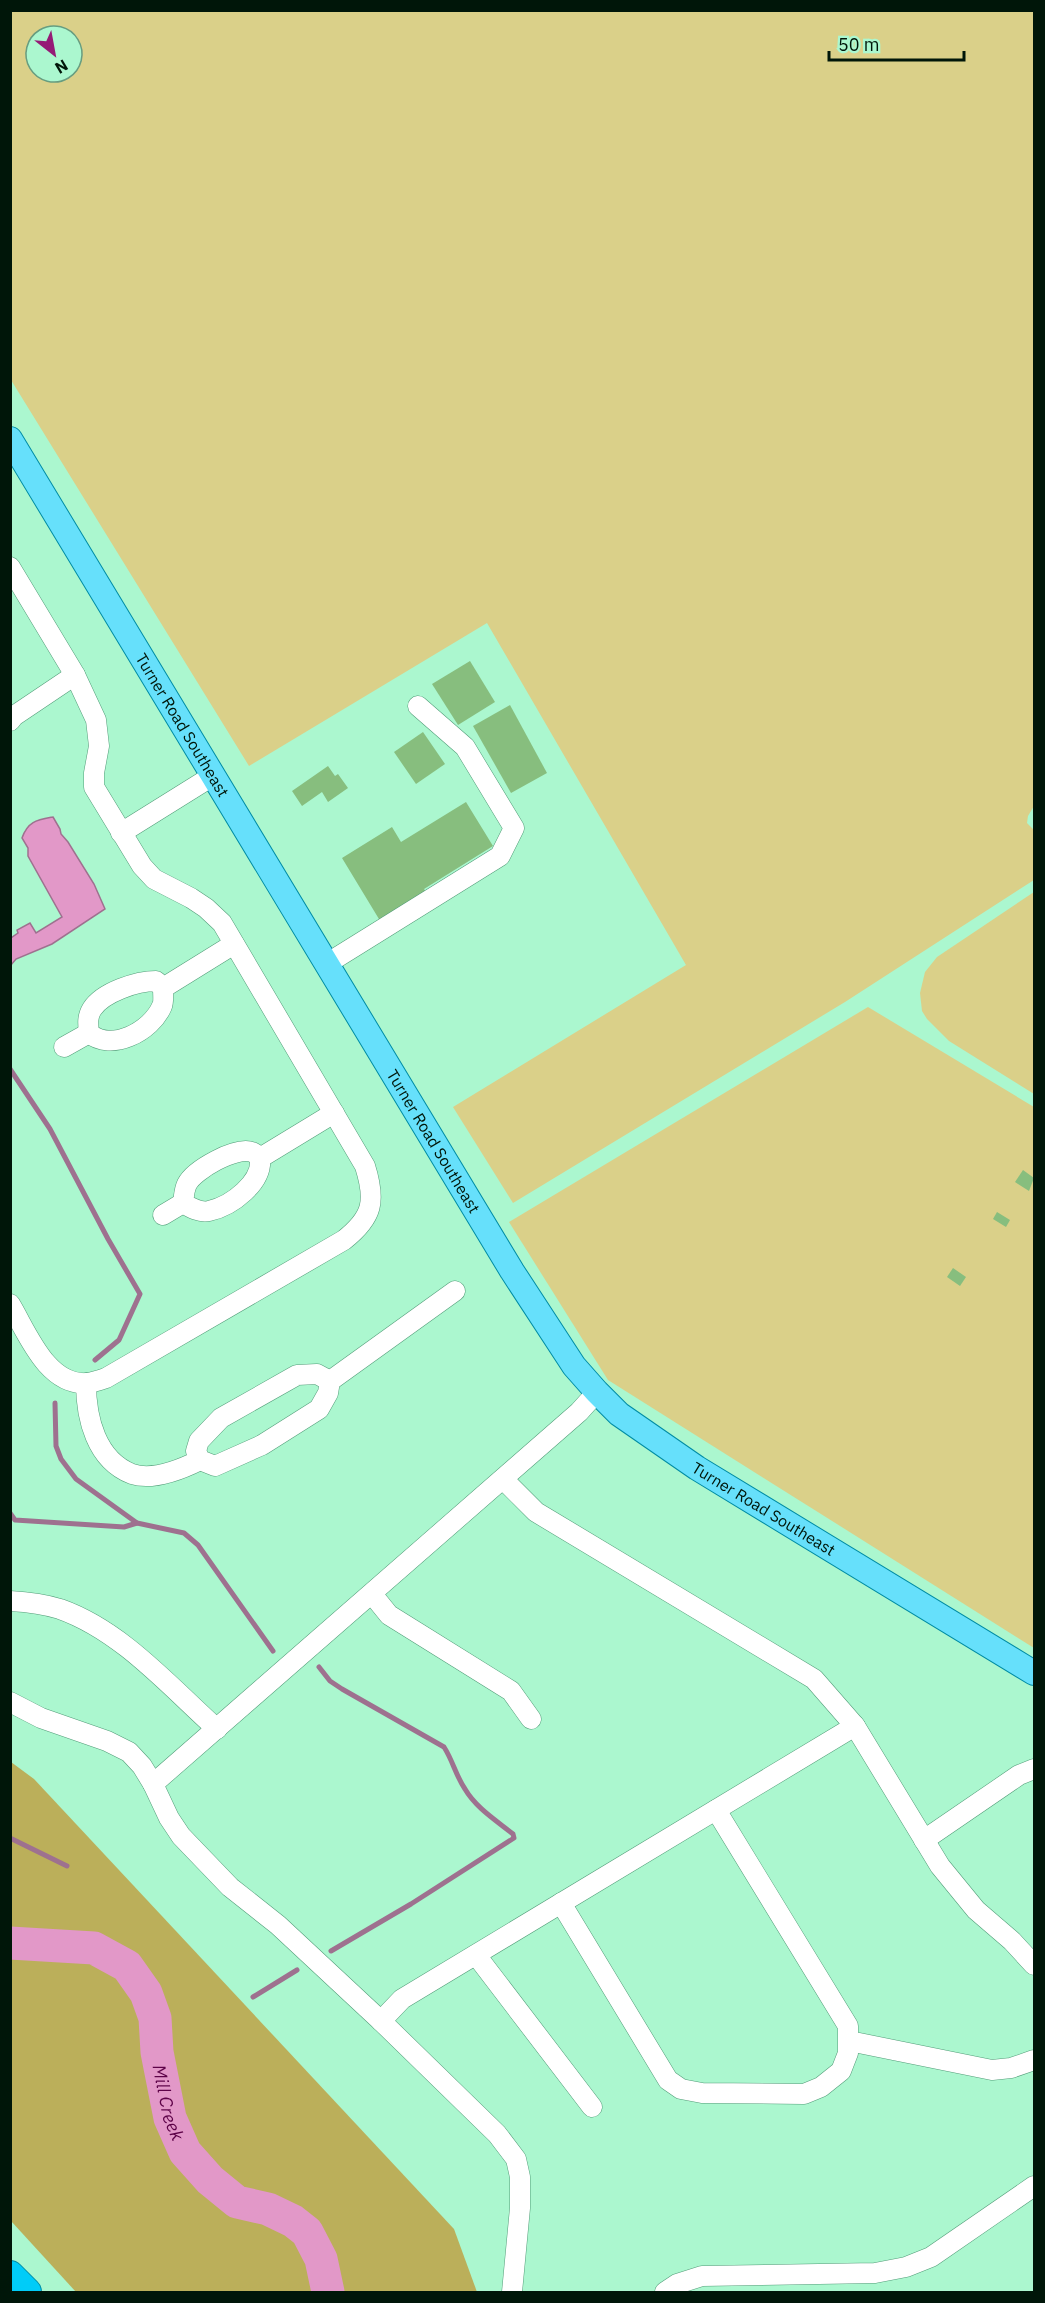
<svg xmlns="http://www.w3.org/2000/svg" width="1045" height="2303" font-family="'IBM Plex Sans',sans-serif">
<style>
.green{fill:#dad089;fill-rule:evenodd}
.forest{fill:#bbaf5a}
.water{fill:#e298c8;stroke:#9e718f;stroke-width:1.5}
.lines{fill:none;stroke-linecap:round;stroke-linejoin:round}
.stream{stroke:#9e718f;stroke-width:5}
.river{stroke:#e298c8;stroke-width:33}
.building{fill:#87be7e}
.minor-casing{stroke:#539d79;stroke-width:21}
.major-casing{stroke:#008ca4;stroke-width:26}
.highway-casing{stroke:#008ca4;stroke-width:30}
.minor{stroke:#fff;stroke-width:20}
.major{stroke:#66e0fb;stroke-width:24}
.highway{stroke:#00ccf8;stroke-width:28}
.labels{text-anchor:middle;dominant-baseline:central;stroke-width:4.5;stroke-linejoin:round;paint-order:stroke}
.street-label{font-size:16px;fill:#001609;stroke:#abf7cf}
.water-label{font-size:18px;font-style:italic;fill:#5d0348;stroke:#abf7cf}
</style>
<rect width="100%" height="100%" fill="#abf7cf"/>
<g class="green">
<path d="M 11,10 L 1034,11 L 1034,806 L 1028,816 L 1027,823 L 1034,830 L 1034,880 L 845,1002 L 513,1203 L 453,1107 L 686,965 L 487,623 L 249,766 L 11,380 ZM 36,36 L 72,36 L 72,72 L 36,72 Z"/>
<polygon points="1034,892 1034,1094 949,1041 927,1019 922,1011 920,993 925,972 937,957"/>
<polygon points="868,1007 1034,1107 1034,1648 608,1380 509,1222"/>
</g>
<polygon class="forest" points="11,1762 34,1779 454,2229 477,2292 76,2292 11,2221"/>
<path class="water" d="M 53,817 L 60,829 L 61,834 L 68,842 L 94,884 L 105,909 L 52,944 L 16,959 L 11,965 L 11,938 L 18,933 L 17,930 L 30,923 L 36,933 L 62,917 L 28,856 L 28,848 L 22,838 C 28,821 37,820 53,817 Z"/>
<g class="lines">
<g class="stream">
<polyline points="10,1069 50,1129 108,1239 140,1294 119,1340 95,1360"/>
<polyline points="55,1403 56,1446 61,1459 76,1479 137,1523 184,1533 198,1545 273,1651"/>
<polyline points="10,1513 15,1520 124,1527 137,1523"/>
<path d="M 319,1667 L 330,1681 L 342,1689 L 444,1747 C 453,1761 456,1776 465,1789 C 476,1808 497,1821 513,1834 L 514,1838 L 411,1904 L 331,1951"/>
<polyline points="10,1838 67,1866"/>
<polyline points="253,1997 297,1970"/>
</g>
<path class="river" id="s1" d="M 10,1943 L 94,1948 L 127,1966 L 146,1993 L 155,2018 L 157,2052 L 170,2118 L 185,2152 L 210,2180 L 237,2202 L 268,2209 L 293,2221 L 307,2232 L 321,2259 L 328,2292"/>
</g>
<g class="building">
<polygon points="470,661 495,702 458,725 432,684"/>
<polygon points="510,705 547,773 511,793 473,726"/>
<polygon points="423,732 445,764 416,784 394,752"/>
<polygon points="328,766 335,776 338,774 348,788 328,802 322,792 302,806 292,791"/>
<polygon points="466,802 493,846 424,889 428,895 382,924 342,858 392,827 401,842"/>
<polygon points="1023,1170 1034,1178 1029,1191 1015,1182"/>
<polygon points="997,1212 1010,1220 1006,1227 993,1219"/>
<polygon points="953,1268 966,1277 960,1286 947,1277"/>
</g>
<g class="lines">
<defs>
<g id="minor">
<path d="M 10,567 L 75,675 L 96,720 L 99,746 L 94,773 L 94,787 L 142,866 L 154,879 L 191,898 L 206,908 L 222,923 L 365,1166 C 376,1201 373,1217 344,1240 L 106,1378 C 100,1380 94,1382 88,1383 C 47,1387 27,1332 10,1304"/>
<polyline points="10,721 14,716 75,675"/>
<polyline points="121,833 214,775"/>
<polyline points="328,963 500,856 514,828 465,747 418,706"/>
<path d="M 163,988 L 156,981 C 137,981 103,992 92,1009 C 87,1017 88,1024 89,1033 C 111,1052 151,1032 162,1006 C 164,1002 163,993 163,988 L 234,944"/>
<polyline points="64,1047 89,1033"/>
<path d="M 260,1158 C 258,1156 255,1153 252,1152 C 236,1146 194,1170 187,1184 C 184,1190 184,1197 183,1203 C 191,1208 200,1213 209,1211 C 232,1206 263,1182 260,1158 L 334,1113"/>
<polyline points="163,1215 183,1203"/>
<polyline points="330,1381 317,1374 297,1375 221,1418 199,1441 196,1451 200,1460 215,1466 262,1445 319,1409 328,1393 330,1381 455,1291"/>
<path d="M 86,1383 C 86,1418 96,1460 132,1474 C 153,1481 182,1469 200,1460"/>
<polyline points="503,1479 536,1512 814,1679 855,1726"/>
<polyline points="372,1594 389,1615 511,1691 531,1719"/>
<path d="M 10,1601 C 27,1602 44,1604 60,1609 C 122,1631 169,1686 217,1729"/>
<polyline points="10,1702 41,1718 107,1741 129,1752 142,1766 153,1784"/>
<polyline points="924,1840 1019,1775 1034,1769"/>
<polyline points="561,1903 668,2080 681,2089 702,2093 804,2094 821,2087 841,2071 848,2053 848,2026 716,1810"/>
<polyline points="476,1955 592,2107"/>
<polyline points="381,2021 278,1925 230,1887 181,1836 169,1818 153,1784 579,1412 597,1392"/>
<polyline points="849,2041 992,2070 1011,2068 1034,2060"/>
<polyline points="512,2292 520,2208 520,2177 516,2159 497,2134 381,2021 402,1999 855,1726 940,1866 976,1910 1012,1941 1034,1965"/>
<polyline points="665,2292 677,2284 702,2276 875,2273 906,2267 931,2257 1034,2186"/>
</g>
<g id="major">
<path id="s2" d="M 10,439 L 512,1271 L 574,1366 L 597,1392 L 619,1414 L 697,1468 L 1034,1673"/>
</g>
<polyline id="highway" points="10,2275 27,2292"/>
</defs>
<use href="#minor" class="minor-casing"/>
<use href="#major" class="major-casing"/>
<use href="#highway" class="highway-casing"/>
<use href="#minor" class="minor"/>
<use href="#major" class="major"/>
<use href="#highway" class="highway"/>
</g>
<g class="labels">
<g class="street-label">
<text stroke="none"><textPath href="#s2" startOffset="334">Turner Road Southeast</textPath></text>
<text stroke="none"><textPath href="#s2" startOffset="820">Turner Road Southeast</textPath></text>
<text stroke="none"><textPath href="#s2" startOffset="1324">Turner Road Southeast</textPath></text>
</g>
<g class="water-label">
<text stroke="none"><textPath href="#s1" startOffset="267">Mill Creek</textPath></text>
</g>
</g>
<rect width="1045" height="2303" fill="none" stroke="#001609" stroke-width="24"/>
<g transform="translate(54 54) rotate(149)"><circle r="28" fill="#abf7cf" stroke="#679d80" stroke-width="1.5"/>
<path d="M0-4.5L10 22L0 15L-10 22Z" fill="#951a76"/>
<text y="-9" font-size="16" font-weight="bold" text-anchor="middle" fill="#001609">N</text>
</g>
<path d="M829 51v9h135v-9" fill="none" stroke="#001609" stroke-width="3"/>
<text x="838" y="51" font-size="18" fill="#001609" stroke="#abf7cf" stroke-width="4.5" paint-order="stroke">50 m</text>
</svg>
